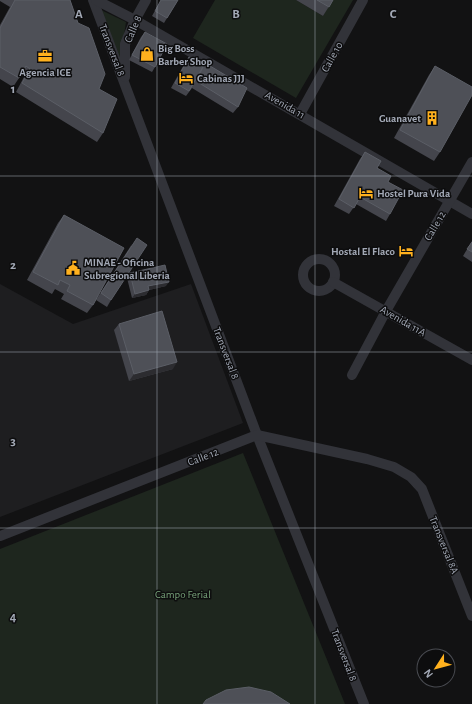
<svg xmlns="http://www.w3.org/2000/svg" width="472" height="704" font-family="'Alegreya Sans',sans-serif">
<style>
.built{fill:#1e1e20}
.green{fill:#1e261e}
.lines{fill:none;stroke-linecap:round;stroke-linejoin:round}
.street{stroke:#323339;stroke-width:10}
.wall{fill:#44454c}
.shaded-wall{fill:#2c2c30}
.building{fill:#4e5057;stroke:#5b5e66}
.grid{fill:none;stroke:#a2a8b5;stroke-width:1;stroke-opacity:0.55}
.labels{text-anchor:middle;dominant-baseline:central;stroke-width:3;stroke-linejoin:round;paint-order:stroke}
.street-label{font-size:11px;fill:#a2a8b5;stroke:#0d0d0e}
.poi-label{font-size:11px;font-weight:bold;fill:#a2a8b5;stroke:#0d0d0e;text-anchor:start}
.park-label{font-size:11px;fill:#77a279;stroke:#0d0d0e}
.grid-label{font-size:13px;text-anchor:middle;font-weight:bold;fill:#a2a8b5;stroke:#0d0d0e;stroke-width:3;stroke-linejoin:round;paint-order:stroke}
</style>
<rect width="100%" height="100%" fill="#121213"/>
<polygon class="built" points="0,284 73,324 191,284 243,423 0,517"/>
<g class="green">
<polygon points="215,0 296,0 323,16 332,0 353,0 296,98 193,38"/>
<polygon points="101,10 126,22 120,61"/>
<polygon points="243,453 345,704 0,704 0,549"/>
</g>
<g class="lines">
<g class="street">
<polyline points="93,0 257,435 364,704"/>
<polyline points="96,0 135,20 472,214"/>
<polyline points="125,77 125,44 135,20 146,0"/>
<polyline points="300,114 363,0"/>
<circle cx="319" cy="275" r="16"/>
<polyline points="333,282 472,360"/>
<polyline points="352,375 386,311 472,162"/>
<polyline points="0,536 257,435 367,459 394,467 411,477 422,489 472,616"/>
</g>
</g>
<g class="wall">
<polygon points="0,0 70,0 99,89 103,133 97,142 16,92 24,77 21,75 13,87 0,79 0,25 10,7 0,1"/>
<polygon points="161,0 178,0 164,23 152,16"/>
<polygon points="296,0 333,0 323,16"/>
<polygon points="145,32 155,67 152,72 129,60 141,37"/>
<polygon points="189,57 204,65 238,107 233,113 192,88 186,96 171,88 186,61"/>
<polygon points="435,66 440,152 434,161 394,138 429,75"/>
<polygon points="365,152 388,182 390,214 386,221 356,204 349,214 334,206 360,159"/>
<polygon points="64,215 93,305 87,313 61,299 64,294 55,289 52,294 27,280 58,223"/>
<polygon points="472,241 472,262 463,256"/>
<polygon points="132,244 111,300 107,307 96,300"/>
<polygon points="130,273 166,286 149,290 146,295 132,298 127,278"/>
<polygon points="119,324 173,369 129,381 114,330"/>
</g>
<g class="shaded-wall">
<polygon points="169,282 166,286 145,291 148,286"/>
<polygon points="149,290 146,295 132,298 135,294"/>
<polygon points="177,362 173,369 129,381 134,374"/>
</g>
<g class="building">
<polygon points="15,0 70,0 78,23 89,28 105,74 99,89 117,99 103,133 22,83 30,69 26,66 19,78 0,67 0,28"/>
<polygon points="161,0 178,0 167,18 155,11"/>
<polygon points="317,0 333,0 329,7"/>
<polygon points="145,32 167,44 155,67 132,55"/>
<polygon points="189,57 204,65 189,91 175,83"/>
<polygon points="205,63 247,88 238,107 196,81"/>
<polygon points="435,66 472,87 472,95 440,152 400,130"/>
<polygon points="365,152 381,161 377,168 391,176 388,182 403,190 390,214 360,197 354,208 339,199"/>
<polygon points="64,215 124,248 93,305 67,291 70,285 60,280 58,285 33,272"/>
<polygon points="137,238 147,245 111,300 101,293"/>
<polygon points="472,242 472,252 467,249"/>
<polygon points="165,265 169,282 148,286 149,290 135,294 130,273"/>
<polygon points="162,311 177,362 134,374 119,324"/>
<polygon points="249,687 271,692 290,704 203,704 206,700 226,690"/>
</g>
<path class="grid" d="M 157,0 L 157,704M 315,0 L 315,704M 0,176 L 472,176M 0,352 L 472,352M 0,528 L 472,528"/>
<defs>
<symbol id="shop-bare" viewBox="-9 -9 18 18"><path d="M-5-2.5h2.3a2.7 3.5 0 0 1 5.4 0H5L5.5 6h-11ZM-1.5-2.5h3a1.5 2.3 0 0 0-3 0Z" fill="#ffb11e" stroke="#0d0d0e" stroke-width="2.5" paint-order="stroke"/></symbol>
<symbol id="office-bare" viewBox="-9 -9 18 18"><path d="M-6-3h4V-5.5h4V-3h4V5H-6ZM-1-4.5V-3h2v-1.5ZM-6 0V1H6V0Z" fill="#ffb11e" stroke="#0d0d0e" stroke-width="2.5" paint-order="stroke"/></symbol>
<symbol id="hotel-bare" viewBox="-9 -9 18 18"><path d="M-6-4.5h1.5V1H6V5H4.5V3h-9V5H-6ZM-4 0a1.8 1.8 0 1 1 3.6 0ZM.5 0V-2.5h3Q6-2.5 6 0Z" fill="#ffb11e" stroke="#0d0d0e" stroke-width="2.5" paint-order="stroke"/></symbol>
<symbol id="building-bare" viewBox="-9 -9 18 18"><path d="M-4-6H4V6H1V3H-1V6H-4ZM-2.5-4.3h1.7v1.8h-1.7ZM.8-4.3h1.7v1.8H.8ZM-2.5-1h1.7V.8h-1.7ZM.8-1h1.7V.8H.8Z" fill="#ffb11e" stroke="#0d0d0e" stroke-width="2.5" paint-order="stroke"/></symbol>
<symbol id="civic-bare" viewBox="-9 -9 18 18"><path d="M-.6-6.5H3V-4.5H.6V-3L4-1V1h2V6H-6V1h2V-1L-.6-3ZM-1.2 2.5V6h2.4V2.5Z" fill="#ffb11e" stroke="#0d0d0e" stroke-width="2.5" paint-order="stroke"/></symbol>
</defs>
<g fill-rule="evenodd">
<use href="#shop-bare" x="137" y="44" width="20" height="20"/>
<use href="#office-bare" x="35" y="46" width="20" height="20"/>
<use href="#hotel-bare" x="176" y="68" width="20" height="20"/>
<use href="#building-bare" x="422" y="108" width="20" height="20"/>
<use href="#hotel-bare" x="356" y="183" width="20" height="20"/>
<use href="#hotel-bare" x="396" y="241" width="20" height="20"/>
<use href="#civic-bare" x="63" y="258" width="20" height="20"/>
</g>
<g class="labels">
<g class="street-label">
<text transform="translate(133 29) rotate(-67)">Calle 8</text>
<text transform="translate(112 50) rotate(69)">Transversal 8</text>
<text transform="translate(332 57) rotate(-61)">Calle 10</text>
<text transform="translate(285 105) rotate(30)">Avenida 11</text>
<text transform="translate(435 226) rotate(-60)">Calle 12</text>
<text transform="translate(403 321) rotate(30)">Avenida 11A</text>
<text transform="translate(226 353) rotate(69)">Transversal 8</text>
<text transform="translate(203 457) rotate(-21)">Calle 12</text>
<text transform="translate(444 545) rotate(68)">Transversal 8A</text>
<text transform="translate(344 655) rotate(69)">Transversal 8</text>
</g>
<g class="poi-label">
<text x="158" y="48">Big Boss<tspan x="158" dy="13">Barber Shop</tspan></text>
<text x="45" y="72" text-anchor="middle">Agencia ICE</text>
<text x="197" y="78">Cabinas JJJ</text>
<text x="421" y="118" text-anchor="end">Guanavet</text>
<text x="377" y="193">Hostel Pura Vida</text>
<text x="395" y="251" text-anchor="end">Hostal El Flaco</text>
<text x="84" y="262">MINAE - Oficina<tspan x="84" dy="13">Subregional Liberia</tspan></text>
</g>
<g class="park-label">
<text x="183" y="594">Campo Ferial</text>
</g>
</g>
<g class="grid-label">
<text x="79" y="18">A</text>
<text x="236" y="18">B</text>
<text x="393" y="18">C</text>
<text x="13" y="93">1</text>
<text x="13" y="269">2</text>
<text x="13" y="445">3</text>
<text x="13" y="621">4</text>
</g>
<g transform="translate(436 668) rotate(234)"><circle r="19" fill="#0d0d0e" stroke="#494b51"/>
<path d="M0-3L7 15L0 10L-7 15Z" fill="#ffb11e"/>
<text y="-6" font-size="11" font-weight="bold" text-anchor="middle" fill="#a2a8b5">N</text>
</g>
</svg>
